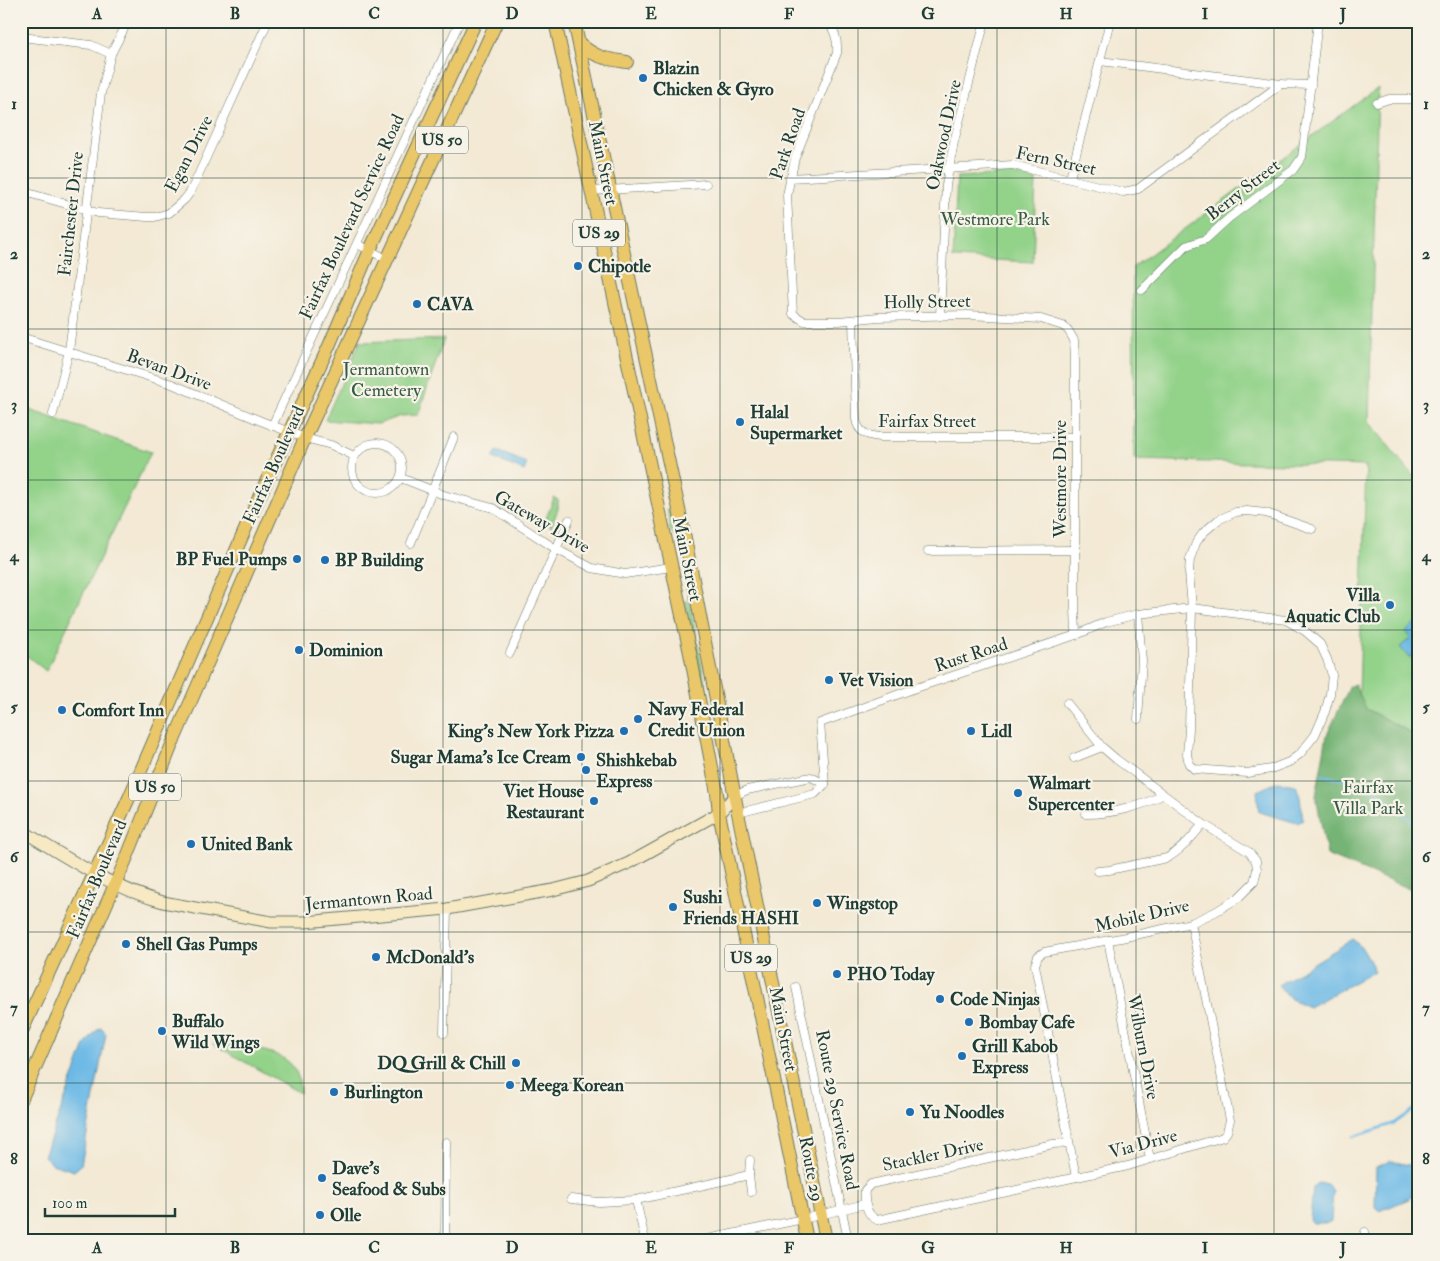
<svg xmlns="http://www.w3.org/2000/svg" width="1440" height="1261" font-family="'IM FELL Double Pica',serif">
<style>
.green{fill:#92d289;stroke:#58885e}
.forest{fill:#75b475;stroke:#4a7854}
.water{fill:#6cb9e6;stroke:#467b8d}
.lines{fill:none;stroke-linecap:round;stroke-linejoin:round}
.stream{stroke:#6cb9e6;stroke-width:2.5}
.minor-casing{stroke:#69796c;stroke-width:9}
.secondary-casing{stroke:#69796c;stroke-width:13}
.primary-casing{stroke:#69796c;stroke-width:14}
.minor{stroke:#fff;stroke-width:8}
.secondary{stroke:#f7e9c3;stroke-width:11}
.primary{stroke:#eac769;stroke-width:12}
.grid{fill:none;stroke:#1f3d34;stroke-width:1;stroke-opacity:0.55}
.poi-dot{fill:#1f6fb2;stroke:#f7f3e8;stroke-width:2}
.labels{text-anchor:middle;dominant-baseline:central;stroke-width:4.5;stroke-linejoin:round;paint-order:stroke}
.shield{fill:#f7f3e8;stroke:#60746a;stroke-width:1}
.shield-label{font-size:16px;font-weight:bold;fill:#1f3d34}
.poi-label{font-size:18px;font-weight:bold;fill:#1f3d34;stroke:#f7f3e8;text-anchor:start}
.street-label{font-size:18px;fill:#1f3d34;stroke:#f7f3e8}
.park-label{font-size:18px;fill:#365b45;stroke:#f7f3e8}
.neatline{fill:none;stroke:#1f3d34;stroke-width:2}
.grid-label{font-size:16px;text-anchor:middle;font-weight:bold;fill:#1f3d34}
</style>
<rect width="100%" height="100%" fill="#f7f3e8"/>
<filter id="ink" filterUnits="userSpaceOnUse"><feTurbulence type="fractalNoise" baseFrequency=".02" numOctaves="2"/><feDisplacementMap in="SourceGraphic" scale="10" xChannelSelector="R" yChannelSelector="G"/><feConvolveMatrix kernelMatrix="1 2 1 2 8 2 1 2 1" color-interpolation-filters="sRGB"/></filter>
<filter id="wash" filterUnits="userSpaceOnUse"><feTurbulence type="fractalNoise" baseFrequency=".0096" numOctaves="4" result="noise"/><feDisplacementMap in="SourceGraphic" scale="20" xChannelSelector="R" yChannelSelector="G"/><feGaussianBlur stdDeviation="1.12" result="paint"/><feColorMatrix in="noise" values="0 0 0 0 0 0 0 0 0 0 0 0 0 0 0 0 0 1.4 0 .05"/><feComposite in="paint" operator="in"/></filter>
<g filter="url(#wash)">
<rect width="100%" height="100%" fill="#f3e9d4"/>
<g class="green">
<polygon points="1378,88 1369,422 1419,483 1419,737 1366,709 1359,694 1366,466 1134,460 1133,267"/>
<polygon points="1013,174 1036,180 1033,262 953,258 957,177"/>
<polygon points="444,339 418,415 401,416 378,424 325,420 360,342"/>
<polygon points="21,407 151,452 46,671 21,651"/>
<polygon points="554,498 558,500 558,509 551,527 545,521"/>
<polygon points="667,509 670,509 672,511 676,537 670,531"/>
<polygon points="685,601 688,601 690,605 711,716 703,698"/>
<path d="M 213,1044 C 228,1044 241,1046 256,1049 C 283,1055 300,1062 300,1093 Z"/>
</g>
<polygon class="forest" points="1355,684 1366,709 1419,737 1419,893 1327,855 1316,796 1327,735 1350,686"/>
<g class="water">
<polygon points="497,451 527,463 524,471 493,458"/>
<polygon points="1419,621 1419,651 1409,658 1400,647 1411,638 1406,631"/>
<polygon points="1277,782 1296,785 1300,797 1303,820 1297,823 1259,812 1257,791"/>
<polygon points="1353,939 1365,952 1375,971 1309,1007 1291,999 1278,985"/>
<polygon points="101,1028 106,1034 81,1165 74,1171 52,1164 44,1156 85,1045 97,1030"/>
<polygon points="1390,1161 1414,1166 1417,1178 1411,1198 1380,1211 1375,1207 1376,1167"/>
<polygon points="1318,1183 1327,1184 1333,1190 1331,1221 1328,1223 1313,1223 1310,1220 1313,1188"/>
</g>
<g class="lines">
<g class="stream">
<path d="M 1322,775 C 1333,777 1367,785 1375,791 C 1390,802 1403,815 1419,826"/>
<polyline points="1353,1137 1395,1123 1419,1106"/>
</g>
</g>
</g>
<g filter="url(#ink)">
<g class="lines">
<defs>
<g id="minor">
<path d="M 827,21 C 836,31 838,41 837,53 L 795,158 L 787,195 L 793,314 L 804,321 L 839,321 L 878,317 L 968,315 L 1041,319 L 1063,326 L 1068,330 L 1074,340 L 1075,360 L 1075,608 L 1076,635"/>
<polyline points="21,37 91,45 111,54"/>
<polyline points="1100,61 1281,84 1311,85"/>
<polyline points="1377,103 1389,99 1419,99"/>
<polyline points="790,178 1013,165 1123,192 1138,189 1281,84"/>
<polyline points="1070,178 1110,21"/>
<polyline points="21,191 98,213 147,217 155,217 169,213 185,199 191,191 268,21"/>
<polyline points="591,191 706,184"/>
<polyline points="357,244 387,259"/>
<polyline points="1142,290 1186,246 1206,239 1229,218 1293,170 1302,157 1303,150 1318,21"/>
<polyline points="940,316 946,185 954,142 985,21"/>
<path d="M 853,320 L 856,419 C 858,433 868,436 880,437 L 1075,437"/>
<polyline points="21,337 172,384 261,421 305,438 331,445 354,456"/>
<polyline points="53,414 69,351 101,93 111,54 128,21"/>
<polyline points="272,426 460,21"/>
<circle cx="377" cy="468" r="25"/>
<polyline points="401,478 444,495 493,508 556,549 592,568 625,574 671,567"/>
<polyline points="411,543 454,437"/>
<polyline points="928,551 1076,550"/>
<polyline points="1138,614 1142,661 1138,719"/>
<polyline points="510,653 569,520"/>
<polyline points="1067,703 1102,747 1116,759 1203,824 1249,852 1256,861 1257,870 1254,882 1238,898 1215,912 1191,923 1121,938 1044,952 1038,956 1035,965 1076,1177"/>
<polyline points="1074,758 1102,747"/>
<polyline points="825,784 820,723 913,689 1076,635 1106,622 1138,614 1192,608 1286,620 1305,631 1320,644 1327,659 1332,675 1330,694 1325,712 1315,735 1300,754 1289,762 1271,769 1247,773 1194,769 1189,764 1187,754 1189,729 1192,608 1189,572 1190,559 1196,543 1203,533 1218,520 1236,512 1247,511 1266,513 1312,529"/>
<polyline points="735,796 747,790 811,777 825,784 815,794 738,813"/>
<path d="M 1086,814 C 1109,814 1142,807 1162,795"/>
<path d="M 1098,871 L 1109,870 L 1167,858 C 1182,850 1192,837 1203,824"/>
<polyline points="1108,940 1150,1159"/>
<polyline points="796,987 848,1240"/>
<polyline points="444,1033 447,909"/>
<path d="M 1069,1143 L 1053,1144 L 871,1184 L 865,1190 C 864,1201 866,1215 877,1220 L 1128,1166 L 1223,1137 L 1227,1132 L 1230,1120 L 1191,923"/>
<polyline points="750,1160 749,1175 751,1192"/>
<polyline points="571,1199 599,1202 636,1200 749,1175"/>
<polyline points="636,1200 645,1240"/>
<polyline points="445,1240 446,1142"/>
<polyline points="703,1240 803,1219 865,1204"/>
<polyline points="1365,1240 1365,1232"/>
</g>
<path id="secondary" d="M 21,830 C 66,857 111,888 163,902 L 271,922 L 305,922 L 447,909 L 553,890 L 588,881 L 629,863 L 719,813 L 735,796"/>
<g id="primary">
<polyline points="555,21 690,653 717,793 719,813 807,1240"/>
<polyline points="574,21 683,528 738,813 826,1240"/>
<path d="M 579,43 C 596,58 606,59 627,62"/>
<polyline points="21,1033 129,798 260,495 329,346 370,250 476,21"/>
<polyline points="21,1100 127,857 171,747 305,438 497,21"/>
</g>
</defs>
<use href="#minor" class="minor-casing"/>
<use href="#secondary" class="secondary-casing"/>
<use href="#primary" class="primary-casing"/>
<use href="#minor" class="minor"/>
<use href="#secondary" class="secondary"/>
<use href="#primary" class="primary"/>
</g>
</g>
<path class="grid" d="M 166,21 L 166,1240M 304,21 L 304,1240M 443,21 L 443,1240M 582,21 L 582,1240M 720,21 L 720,1240M 858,21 L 858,1240M 997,21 L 997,1240M 1136,21 L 1136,1240M 1274,21 L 1274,1240M 21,178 L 1419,178M 21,329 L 1419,329M 21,480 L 1419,480M 21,630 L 1419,630M 21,781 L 1419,781M 21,932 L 1419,932M 21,1083 L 1419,1083"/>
<g class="poi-dot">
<circle cx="643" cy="78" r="5"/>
<circle cx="578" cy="266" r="5"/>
<circle cx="417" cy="304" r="5"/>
<circle cx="740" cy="422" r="5"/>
<circle cx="297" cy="559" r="5"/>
<circle cx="325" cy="560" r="5"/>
<circle cx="1390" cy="605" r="5"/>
<circle cx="299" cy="650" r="5"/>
<circle cx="829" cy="680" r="5"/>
<circle cx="62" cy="710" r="5"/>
<circle cx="638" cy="719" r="5"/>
<circle cx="624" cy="731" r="5"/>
<circle cx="971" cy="731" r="5"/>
<circle cx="581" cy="757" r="5"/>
<circle cx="586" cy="770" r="5"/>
<circle cx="1018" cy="793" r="5"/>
<circle cx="594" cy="801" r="5"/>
<circle cx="191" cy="844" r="5"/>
<circle cx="817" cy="903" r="5"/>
<circle cx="673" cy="907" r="5"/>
<circle cx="126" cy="944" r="5"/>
<circle cx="376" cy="957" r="5"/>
<circle cx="837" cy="974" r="5"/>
<circle cx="940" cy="999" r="5"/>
<circle cx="969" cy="1022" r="5"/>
<circle cx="162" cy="1031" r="5"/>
<circle cx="962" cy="1056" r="5"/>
<circle cx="516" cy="1063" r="5"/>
<circle cx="510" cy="1085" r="5"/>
<circle cx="334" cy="1092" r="5"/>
<circle cx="910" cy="1112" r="5"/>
<circle cx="322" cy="1178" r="5"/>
<circle cx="320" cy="1215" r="5"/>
</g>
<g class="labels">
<g class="shield">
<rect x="416" y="126.5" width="52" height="27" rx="4"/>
<rect x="573" y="219.5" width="52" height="27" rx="4"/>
<rect x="129" y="773.5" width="52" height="27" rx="4"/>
<rect x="725" y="944.5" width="52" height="27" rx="4"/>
</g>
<g class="shield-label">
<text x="442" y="140">US 50</text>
<text x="599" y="233">US 29</text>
<text x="155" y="787">US 50</text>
<text x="751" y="958">US 29</text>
</g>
<g class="poi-label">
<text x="653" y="68">Blazin<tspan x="653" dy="21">Chicken &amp; Gyro</tspan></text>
<text x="588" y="266">Chipotle</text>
<text x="427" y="304">CAVA</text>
<text x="750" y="412">Halal<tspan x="750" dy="21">Supermarket</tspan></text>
<text x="287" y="559" text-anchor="end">BP Fuel Pumps</text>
<text x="335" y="560">BP Building</text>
<text x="1380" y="595" text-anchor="end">Villa<tspan x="1380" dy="21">Aquatic Club</tspan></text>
<text x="309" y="650">Dominion</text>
<text x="839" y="680">Vet Vision</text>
<text x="648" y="709">Navy Federal<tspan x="648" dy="21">Credit Union</tspan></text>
<text x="72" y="710">Comfort Inn</text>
<text x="614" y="731" text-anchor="end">King's New York Pizza</text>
<text x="981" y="731">Lidl</text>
<text x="571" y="757" text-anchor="end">Sugar Mama's Ice Cream</text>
<text x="596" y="760">Shishkebab<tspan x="596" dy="21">Express</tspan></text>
<text x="1028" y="783">Walmart<tspan x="1028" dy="21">Supercenter</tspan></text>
<text x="584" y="791" text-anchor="end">Viet House<tspan x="584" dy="21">Restaurant</tspan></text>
<text x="201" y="844">United Bank</text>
<text x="683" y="897">Sushi<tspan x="683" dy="21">Friends HASHI</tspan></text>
<text x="827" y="903">Wingstop</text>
<text x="136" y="944">Shell Gas Pumps</text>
<text x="386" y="957">McDonald's</text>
<text x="847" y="974">PHO Today</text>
<text x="950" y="999">Code Ninjas</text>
<text x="172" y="1021">Buffalo<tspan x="172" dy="21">Wild Wings</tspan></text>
<text x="979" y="1022">Bombay Cafe</text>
<text x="972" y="1046">Grill Kabob<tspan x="972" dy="21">Express</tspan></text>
<text x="506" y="1063" text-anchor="end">DQ Grill &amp; Chill</text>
<text x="520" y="1085">Meega Korean</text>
<text x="344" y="1092">Burlington</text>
<text x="920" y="1112">Yu Noodles</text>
<text x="332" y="1168">Dave's<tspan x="332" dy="21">Seafood &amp; Subs</tspan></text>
<text x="330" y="1215">Olle</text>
</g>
<g class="street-label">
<text transform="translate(944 135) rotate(-78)">Oakwood Drive</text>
<text transform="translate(788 144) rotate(-71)">Park Road</text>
<text transform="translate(189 154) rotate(-63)">Egan Drive</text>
<text transform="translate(1056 161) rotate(12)">Fern Street</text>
<text transform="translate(603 163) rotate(78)">Main Street</text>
<text transform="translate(1243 190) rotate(-38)">Berry Street</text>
<text transform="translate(71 214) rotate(-84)">Fairchester Drive</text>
<text transform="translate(352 217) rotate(-65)">Fairfax Boulevard Service Road</text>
<text transform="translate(927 302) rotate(-1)">Holly Street</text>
<text transform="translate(169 370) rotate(20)">Bevan Drive</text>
<text x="927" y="421">Fairfax Street</text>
<text transform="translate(274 465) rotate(-66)">Fairfax Boulevard</text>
<text transform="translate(1060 479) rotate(-90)">Westmore Drive</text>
<text transform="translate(542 522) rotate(30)">Gateway Drive</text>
<text transform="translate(687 559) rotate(78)">Main Street</text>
<text transform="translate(971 655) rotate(-18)">Rust Road</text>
<text transform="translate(97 879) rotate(-67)">Fairfax Boulevard</text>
<text transform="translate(369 899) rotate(-5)">Jermantown Road</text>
<text transform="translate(1142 916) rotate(-13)">Mobile Drive</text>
<text transform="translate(783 1029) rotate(79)">Main Street</text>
<text transform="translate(1143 1047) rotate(79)">Wilburn Drive</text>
<text transform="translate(837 1110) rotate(79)">Route 29 Service Road</text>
<text transform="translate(1143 1144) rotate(-15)">Via Drive</text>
<text transform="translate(933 1155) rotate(-12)">Stackler Drive</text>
<text transform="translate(811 1169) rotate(79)">Route 29</text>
</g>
<g class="park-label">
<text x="995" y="219">Westmore Park</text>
<text x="386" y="369">Jermantown<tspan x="386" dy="21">Cemetery</tspan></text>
<text x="1368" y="787">Fairfax<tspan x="1368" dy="21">Villa Park</tspan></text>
</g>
</g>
<rect width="1440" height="1261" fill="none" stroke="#f7f3e8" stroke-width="55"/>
<path d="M45 1208v8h130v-8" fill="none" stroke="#1f3d34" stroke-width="2.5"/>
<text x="52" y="1208" font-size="15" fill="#1f3d34" stroke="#f7f3e8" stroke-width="4" paint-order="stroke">100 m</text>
<rect x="28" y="28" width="1384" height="1206" class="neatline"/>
<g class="grid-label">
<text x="97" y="19">A</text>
<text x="235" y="19">B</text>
<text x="374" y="19">C</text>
<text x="512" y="19">D</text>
<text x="651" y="19">E</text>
<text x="789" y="19">F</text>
<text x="928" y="19">G</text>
<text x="1066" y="19">H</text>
<text x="1205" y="19">I</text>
<text x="1343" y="19">J</text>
<text x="14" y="109">1</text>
<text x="1426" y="109">1</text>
<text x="14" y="259">2</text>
<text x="1426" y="259">2</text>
<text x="14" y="410">3</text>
<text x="1426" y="410">3</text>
<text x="14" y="561">4</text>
<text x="1426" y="561">4</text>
<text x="14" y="712">5</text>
<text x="1426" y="712">5</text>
<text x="14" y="862">6</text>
<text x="1426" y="862">6</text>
<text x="14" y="1013">7</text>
<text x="1426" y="1013">7</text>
<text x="14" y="1164">8</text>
<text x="1426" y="1164">8</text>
<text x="97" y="1253">A</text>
<text x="235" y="1253">B</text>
<text x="374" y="1253">C</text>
<text x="512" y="1253">D</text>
<text x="651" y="1253">E</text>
<text x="789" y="1253">F</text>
<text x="928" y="1253">G</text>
<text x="1066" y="1253">H</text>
<text x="1205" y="1253">I</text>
<text x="1343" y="1253">J</text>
</g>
</svg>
